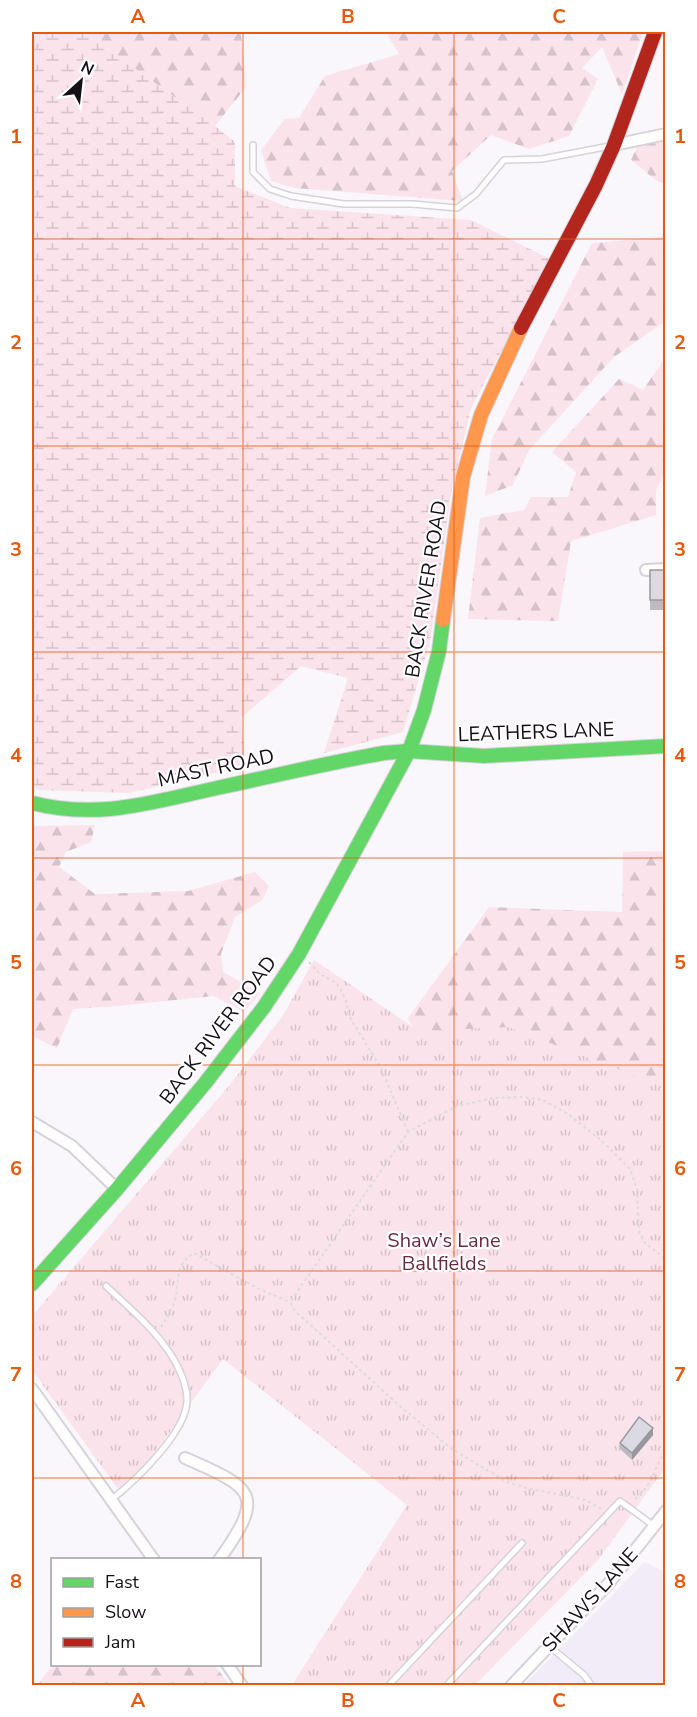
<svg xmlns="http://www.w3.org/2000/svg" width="697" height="1717" font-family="'Nunito Sans',sans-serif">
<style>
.built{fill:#f2ebf8}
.forest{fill:url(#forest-firs)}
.wetland{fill:url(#wetland-marsh)}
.park{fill:url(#park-tufts)}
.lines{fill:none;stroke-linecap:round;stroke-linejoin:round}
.lane-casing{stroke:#d7d2da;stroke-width:8}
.street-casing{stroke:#d7d2da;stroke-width:14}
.fast-casing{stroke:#d7d2da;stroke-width:16}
.slow-casing{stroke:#d7d2da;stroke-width:16}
.jam-casing{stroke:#d7d2da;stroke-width:16}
.path{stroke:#dcdbdd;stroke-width:2;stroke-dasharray:3 3;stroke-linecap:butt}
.lane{stroke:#fefeff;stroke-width:5}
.street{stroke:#fefeff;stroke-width:10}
.fast{stroke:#63d668;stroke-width:14}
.slow{stroke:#ff974d;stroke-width:14}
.jam{stroke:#b3261e;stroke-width:14}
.wall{fill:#bcbbc2}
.shaded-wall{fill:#99989e}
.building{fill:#dbd9e1;stroke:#99989e;stroke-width:1.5}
.grid{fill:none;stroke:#e8590c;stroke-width:1.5;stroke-opacity:0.55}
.labels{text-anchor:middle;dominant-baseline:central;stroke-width:4.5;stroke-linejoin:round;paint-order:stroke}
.street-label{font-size:20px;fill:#150f18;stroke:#fff}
.park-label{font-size:20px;fill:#6a2b3f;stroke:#fff}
.neatline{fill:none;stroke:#e8590c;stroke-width:2}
.grid-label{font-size:20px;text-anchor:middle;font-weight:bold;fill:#e8590c}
</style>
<defs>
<pattern id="forest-firs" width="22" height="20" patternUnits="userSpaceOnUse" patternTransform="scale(1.5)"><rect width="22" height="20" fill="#fbe3eb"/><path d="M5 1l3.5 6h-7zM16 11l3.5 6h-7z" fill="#d6c2c9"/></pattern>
<pattern id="wetland-marsh" width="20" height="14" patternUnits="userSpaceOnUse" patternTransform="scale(1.5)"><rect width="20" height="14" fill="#fbe3eb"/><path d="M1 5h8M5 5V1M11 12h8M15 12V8" fill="none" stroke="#d6c2c9"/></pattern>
<pattern id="park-tufts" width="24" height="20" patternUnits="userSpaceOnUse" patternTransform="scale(1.5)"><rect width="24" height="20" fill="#fbe3eb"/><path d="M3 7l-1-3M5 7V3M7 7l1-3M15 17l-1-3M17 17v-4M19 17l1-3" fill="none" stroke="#d6c2c9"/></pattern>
</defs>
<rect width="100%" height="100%" fill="#f9f6fc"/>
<polygon class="built" points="645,1562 665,1572 665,1685 523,1686"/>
<g class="forest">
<polygon points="84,32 241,32 246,87 215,126"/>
<polygon points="386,32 643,32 622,94 602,47 582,68 598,79 569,136 529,149 491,135 452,171 463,201 294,188 271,181 261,150 285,119 299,118 325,76 399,54"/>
<polygon points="665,140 666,140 665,184 657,181 631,160 637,147"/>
<polygon points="665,231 665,321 614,357 529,450 513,485 485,496 492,439 592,243 661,237"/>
<polygon points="665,358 665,474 656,490 656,515 571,541 558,621 468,619 480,518 524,510 531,497 568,497 576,472 552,452 619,379 643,390"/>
<polygon points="95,825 91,842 66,852 59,867 95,894 188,891 255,872 269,886 262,900 235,917 221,954 223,972 260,993 244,1012 214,996 118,1006 73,1009 57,1048 32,1036 32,826"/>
<polygon points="665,851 665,1143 427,1056 408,1018 489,907 622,912 623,852"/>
<polygon points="54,1664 214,1665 230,1685 37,1685"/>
</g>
<polygon class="wetland" points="32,32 84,32 215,126 235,142 235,186 290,208 471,220 550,259 471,408 451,494 430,642 403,732 324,753 348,678 301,666 241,718 246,766 129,793 38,790 32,785"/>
<polygon class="park" points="314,960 419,1031 508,1027 665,1087 665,1468 598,1560 475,1685 292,1685 407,1505 223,1359 123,1496 32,1370 32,1316 228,1087 282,1017"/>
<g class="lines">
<defs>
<g id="lane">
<polyline points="253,145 253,172 270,189 291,196 344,204 413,204 457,208 476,194 504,160 542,159 610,146"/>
<path d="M 106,1286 C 126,1305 148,1323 164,1345 C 175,1359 187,1381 187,1400 C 187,1432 135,1481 111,1500"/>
<polyline points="549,1646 584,1675 592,1686"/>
<polyline points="388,1686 522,1543"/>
<polyline points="446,1686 620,1501 654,1526"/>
</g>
<g id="street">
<polyline points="614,145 666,134"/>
<polyline points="646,570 666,569"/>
<polyline points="32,1122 72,1146 117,1189"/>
<polyline points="32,1389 154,1560"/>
<path d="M 185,1458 C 253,1488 267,1493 219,1560"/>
<polyline points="227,1664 242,1686"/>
<polyline points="511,1686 609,1583 666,1511"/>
</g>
<g id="fast">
<path d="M 32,803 C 99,820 152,802 217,788 C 273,776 328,763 384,753 L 409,751 L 484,756 L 666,746"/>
<polyline points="32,1284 117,1189 206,1082 264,1007 299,954 409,751 424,710 439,651 443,620"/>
</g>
<polyline id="slow" points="443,620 463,477 481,415 521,328"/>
<polyline id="jam" points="521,328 596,185 614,145 655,32"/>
</defs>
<use href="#lane" class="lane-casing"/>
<use href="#street" class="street-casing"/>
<use href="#fast" class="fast-casing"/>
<use href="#slow" class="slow-casing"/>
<use href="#jam" class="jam-casing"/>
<g class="path">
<polyline points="309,962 320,974 335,982 340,988 346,1001 349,1016 381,1068 408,1132"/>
<path d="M 161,1327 C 167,1318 174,1307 176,1296 C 179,1278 176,1263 194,1253 L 259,1289 L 290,1302"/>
<polyline points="635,1499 647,1487 666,1448"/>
<polyline points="601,1509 586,1500 526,1488 507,1482 452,1449 401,1407 295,1311 290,1302 408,1132 457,1106 494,1098 522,1097 543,1100 568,1114 602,1141 630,1169 637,1189 639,1231 645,1243 666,1259"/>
</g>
<use href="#lane" class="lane"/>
<use href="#street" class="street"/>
<use href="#fast" class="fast"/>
<use href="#slow" class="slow"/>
<use href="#jam" class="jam"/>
</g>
<g class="wall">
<rect x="650" y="570" width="16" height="40"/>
<polygon points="653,1435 632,1460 620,1449 620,1443"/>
</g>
<polygon class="shaded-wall" points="653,1428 653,1435 632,1460 632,1453"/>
<g class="building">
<rect x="650" y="570" width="16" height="30"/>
<polygon points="639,1417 653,1428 632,1453 620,1443"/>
</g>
<path class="grid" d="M 243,32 L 243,1560M 454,32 L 454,1686M 32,239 L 666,239M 32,446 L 666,446M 32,652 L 666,652M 32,858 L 666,858M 32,1065 L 666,1065M 32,1271 L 666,1271M 32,1478 L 666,1478M 243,1664 L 243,1686"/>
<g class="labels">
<g class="street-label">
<text transform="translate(426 589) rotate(-81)">BACK RIVER ROAD</text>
<text transform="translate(536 732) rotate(-2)">LEATHERS LANE</text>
<text transform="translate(216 768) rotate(-12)">MAST ROAD</text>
<text transform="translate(218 1030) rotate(-53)">BACK RIVER ROAD</text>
<text transform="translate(590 1600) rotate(-48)">SHAWS LANE</text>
</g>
<g class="park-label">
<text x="444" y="1240">Shaw’s Lane<tspan x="444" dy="23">Ballfields</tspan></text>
</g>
</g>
<rect width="697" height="1717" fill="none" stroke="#ffffff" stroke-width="66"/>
<rect x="51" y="1558" width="210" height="108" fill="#ffffff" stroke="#a19fa3" stroke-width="1.5"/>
<rect x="63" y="1578" width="30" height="9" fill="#63d668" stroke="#a19fa3" stroke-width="1.5"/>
<text x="105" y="1588" font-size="18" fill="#150f18">Fast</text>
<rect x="63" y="1608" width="30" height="9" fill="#ff974d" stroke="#a19fa3" stroke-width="1.5"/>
<text x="105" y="1618" font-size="18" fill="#150f18">Slow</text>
<rect x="63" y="1638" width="30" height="9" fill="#b3261e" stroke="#a19fa3" stroke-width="1.5"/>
<text x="105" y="1648" font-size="18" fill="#150f18">Jam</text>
<g transform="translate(81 81) rotate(27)" stroke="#ffffff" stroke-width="4.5" paint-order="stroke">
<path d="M0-4.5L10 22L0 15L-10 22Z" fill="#150f18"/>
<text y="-9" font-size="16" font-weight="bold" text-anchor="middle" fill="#150f18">N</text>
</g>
<rect x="33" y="33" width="631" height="1651" class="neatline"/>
<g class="grid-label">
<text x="138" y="23">A</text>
<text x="348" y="23">B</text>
<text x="559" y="23">C</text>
<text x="16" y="143">1</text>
<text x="680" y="143">1</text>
<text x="16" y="349">2</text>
<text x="680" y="349">2</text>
<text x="16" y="556">3</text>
<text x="680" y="556">3</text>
<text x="16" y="762">4</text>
<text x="680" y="762">4</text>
<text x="16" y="969">5</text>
<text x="680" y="969">5</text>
<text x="16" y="1175">6</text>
<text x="680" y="1175">6</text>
<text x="16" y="1381">7</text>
<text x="680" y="1381">7</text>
<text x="16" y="1588">8</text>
<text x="680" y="1588">8</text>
<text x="138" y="1707">A</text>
<text x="348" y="1707">B</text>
<text x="559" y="1707">C</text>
</g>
</svg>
